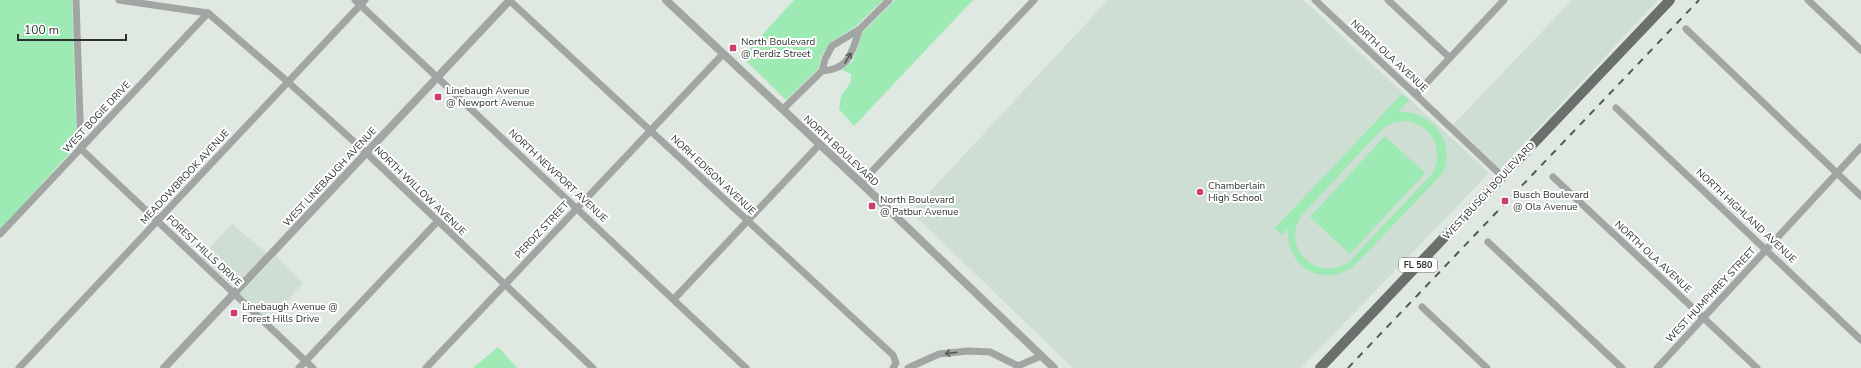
<svg xmlns="http://www.w3.org/2000/svg" width="1861" height="368" font-family="'Nunito Sans',sans-serif">
<style>
.built{fill:#ceded2}
.green{fill:#9eeab5;fill-rule:evenodd}
.lines{fill:none;stroke-linecap:round;stroke-linejoin:round}
.minor{stroke:#a2a6a3;stroke-width:7}
.tertiary{stroke:#a2a6a3;stroke-width:8}
.primary{stroke:#6a716c;stroke-width:10}
.rail{stroke:#545955;stroke-width:2;stroke-dasharray:7 7;stroke-linecap:butt}
.oneway{stroke:#575b58}
.poi-dot{fill:#cb3e6f;stroke:#fff;stroke-width:1.5}
.labels{text-anchor:middle;dominant-baseline:central;stroke-width:4;stroke-linejoin:round;paint-order:stroke}
.shield{fill:#fff;stroke:#6d706d;stroke-width:1}
.shield-label{font-size:9px;font-weight:bold;fill:#2e322f}
.poi-label{font-size:10px;fill:#2e322f;stroke:#fff;text-anchor:start}
.street-label{font-size:10px;fill:#2e322f;stroke:#fff}
</style>
<rect width="100%" height="100%" fill="#dfe8e1"/>
<g class="built">
<polygon points="1108,0 1303,0 1489,173 1301,368 1073,368 911,212"/>
<polygon points="1572,0 1658,0 1500,169 1453,125"/>
<polygon points="232,224 267,253 234,288 201,257"/>
<polygon points="276,256 303,283 269,321 240,294"/>
</g>
<g class="green">
<polygon points="0,0 72,0 77,145 0,230"/>
<polygon points="794,0 883,0 856,26 830,43 821,57 818,69 786,100 742,57"/>
<polygon points="895,0 973,0 854,126 839,109 841,96 851,82 851,74 842,70 853,61 863,32"/>
<path d="M 1402,94 L 1409,100 L 1398,112 C 1432,110 1456,140 1443,173 L 1353,267 C 1321,288 1286,267 1288,229 L 1282,235 L 1275,228 ZM 1403,121 C 1431,122 1446,150 1432,174 L 1349,262 C 1317,283 1281,249 1301,216 L 1383,128 L 1393,123 Z"/>
<polygon points="1385,136 1425,173 1350,254 1310,217"/>
<polygon points="498,347 517,368 473,368"/>
</g>
<g class="lines">
<g class="minor">
<polyline points="76,0 81,149 313,368"/>
<polyline points="119,0 208,13 288,82 360,147 593,368"/>
<polyline points="355,0 746,368"/>
<polyline points="509,0 893,355 896,363 893,368"/>
<polyline points="1315,0 1502,176"/>
<polyline points="1388,0 1450,58"/>
<polyline points="1808,0 1861,50"/>
<polyline points="1686,29 1861,196"/>
<path d="M 822,71 C 851,69 851,52 860,29"/>
<polyline points="1416,94 1504,0"/>
<polyline points="1616,108 1861,340"/>
<polyline points="783,109 822,71 825,59 832,46 860,29 889,0"/>
<polyline points="1553,177 1757,368"/>
<polyline points="861,183 1034,0"/>
<polyline points="0,234 208,13"/>
<polyline points="1488,242 1622,368"/>
<polyline points="674,299 820,144"/>
<polyline points="1422,307 1487,368"/>
<polyline points="19,368 365,0"/>
<polyline points="299,368 437,222"/>
<polyline points="426,368 723,54"/>
<polyline points="908,368 939,354 968,351 990,352 1018,366 1041,356"/>
<polyline points="1657,368 1861,147"/>
</g>
<g class="tertiary">
<polyline points="666,0 861,183 1054,368"/>
<polyline points="164,368 510,0"/>
</g>
<polyline class="primary" points="1320,368 1670,0"/>
<polyline class="rail" points="1348,368 1699,0"/>
</g>
<defs><path id="oneway-shaft" d="M-6 0H5M1.5-3L5.5 0L1.5 3" fill="none" stroke-width="1.6" stroke-linecap="round" stroke-linejoin="round"/></defs>
<g class="oneway">
<use href="#oneway-shaft" transform="translate(848 58) rotate(-59)"/>
<use href="#oneway-shaft" transform="translate(951 353) rotate(174)"/>
</g>
<g class="poi-dot">
<rect x="729" y="44" width="8" height="8" rx="2"/>
<rect x="434" y="93" width="8" height="8" rx="2"/>
<circle cx="1200" cy="192" r="4"/>
<rect x="1501" y="197" width="8" height="8" rx="2"/>
<rect x="868" y="202" width="8" height="8" rx="2"/>
<rect x="230" y="309" width="8" height="8" rx="2"/>
</g>
<g class="labels">
<rect class="shield" x="1399" y="258" width="38" height="14" rx="3"/>
<g class="shield-label">
<text x="1418" y="265">FL 580</text>
</g>
<g class="poi-label">
<text x="741" y="42">North Boulevard<tspan x="741" dy="12">@ Perdiz Street</tspan></text>
<text x="446" y="91">Linebaugh Avenue<tspan x="446" dy="12">@ Newport Avenue</tspan></text>
<text x="1208" y="186">Chamberlain<tspan x="1208" dy="12">High School</tspan></text>
<text x="1513" y="195">Busch Boulevard<tspan x="1513" dy="12">@ Ola Avenue</tspan></text>
<text x="880" y="200">North Boulevard<tspan x="880" dy="12">@ Patbur Avenue</tspan></text>
<text x="242" y="307">Linebaugh Avenue @<tspan x="242" dy="12">Forest Hills Drive</tspan></text>
</g>
<g class="street-label">
<text transform="translate(1389 56) rotate(43)">NORTH OLA AVENUE</text>
<text transform="translate(97 117) rotate(-47)">WEST BOGIE DRIVE</text>
<text transform="translate(841 151) rotate(43)">NORTH BOULEVARD</text>
<text transform="translate(713 175) rotate(43)">NORH EDISON AVENUE</text>
<text transform="translate(558 176) rotate(43)">NORTH NEWPORT AVENUE</text>
<text transform="translate(185 177) rotate(-47)">MEADOWBROOK AVENUE</text>
<text transform="translate(330 177) rotate(-47)">WEST LINEBAUGH AVENUE</text>
<text transform="translate(420 191) rotate(44)">NORTH WILLOW AVENUE</text>
<text transform="translate(1489 191) rotate(-47)">WEST BUSCH BOULEVARD</text>
<text transform="translate(1746 216) rotate(43)">NORTH HIGHLAND AVENUE</text>
<text transform="translate(542 230) rotate(-47)">PERDIZ STREET</text>
<text transform="translate(204 251) rotate(43)">FOREST HILLS DRIVE</text>
<text transform="translate(1653 257) rotate(43)">NORTH OLA AVENUE</text>
<text transform="translate(1711 295) rotate(-47)">WEST HUMPHREY STREET</text>
</g>
</g>
<path d="M18 34v6h108v-6" fill="none" stroke="#2e322f" stroke-width="2"/>
<text x="24" y="34" font-size="12" fill="#2e322f" stroke="#ffffff" stroke-width="3" paint-order="stroke">100 m</text>
</svg>
